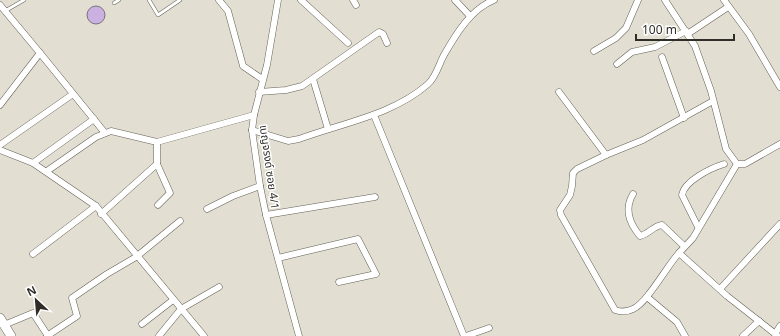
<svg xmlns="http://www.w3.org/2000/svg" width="780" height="336" font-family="'Noto Sans','Noto Sans Thai',sans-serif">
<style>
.building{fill:#cab1e2;stroke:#77727d}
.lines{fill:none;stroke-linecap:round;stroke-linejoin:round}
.lane-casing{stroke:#646156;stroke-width:4}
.street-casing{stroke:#646156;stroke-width:7}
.secondary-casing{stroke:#646156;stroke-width:10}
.lane{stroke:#fff;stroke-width:3}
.street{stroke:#fff;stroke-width:6}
.secondary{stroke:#fff;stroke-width:9}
.labels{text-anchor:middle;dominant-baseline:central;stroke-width:3;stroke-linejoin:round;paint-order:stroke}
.street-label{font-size:11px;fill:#2e2d28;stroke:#fff}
</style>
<rect width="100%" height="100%" fill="#e2ded1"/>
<circle class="building" cx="96" cy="15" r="9"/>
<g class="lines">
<defs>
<g id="lane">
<polyline points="149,0 158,15 180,0"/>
<polyline points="114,3 119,0"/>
<polyline points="5,11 24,0"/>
</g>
<g id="street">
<polyline points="219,0 228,11 243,66 262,79"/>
<polyline points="278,0 267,65 254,115 252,130 260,186 266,215 299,336"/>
<polyline points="301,0 348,43"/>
<polyline points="353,0 356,5"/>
<polyline points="455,0 470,16"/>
<polyline points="665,0 695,46 711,91 726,149 737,164 745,164 780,144"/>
<polyline points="724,0 749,34 780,87"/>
<polyline points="0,5 40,53 0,105"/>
<polyline points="689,33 728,7"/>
<polyline points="594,51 616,38 626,28 638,0"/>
<polyline points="40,53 105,133"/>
<polyline points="662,57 684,118"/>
<polyline points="617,64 632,52 655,47 686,31"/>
<polyline points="313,79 328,129"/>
<polyline points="259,92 286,90 302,86 379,32 383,34 387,43"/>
<polyline points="559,92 606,155"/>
<polyline points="374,115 464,336"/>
<path d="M 252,130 L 288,141 L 299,139 C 342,123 393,115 428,84 C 436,77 439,64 444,55 C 456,34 471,9 494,0"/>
<polyline points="157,142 157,164 170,193 158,205"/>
<polyline points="0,145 73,94"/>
<polyline points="0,150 33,163 96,206 204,336"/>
<polyline points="33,163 94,119"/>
<polyline points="737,164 693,238 679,253 727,296 778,336"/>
<polyline points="47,171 96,137 111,131 157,142 254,115"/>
<path d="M 633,194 C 624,209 629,223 640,236 C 649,234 653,226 662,225 L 684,246"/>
<polyline points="207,209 233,196 260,186"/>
<polyline points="101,214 157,164"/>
<polyline points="266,215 375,197"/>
<path d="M 698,227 L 682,195 C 684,181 711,168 724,164"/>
<path d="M 679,253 C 667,266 647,303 633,309 C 627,312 621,312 615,310 L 561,215 L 560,210 L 570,195 L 572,186 L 573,173 L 577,169 L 606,155 L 643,140 L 713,101"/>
<polyline points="33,254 96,206"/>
<polyline points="278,258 358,239 376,274 339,282"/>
<polyline points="720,289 780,224"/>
<polyline points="647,297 677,322 685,336"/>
<polyline points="142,324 173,300"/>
<polyline points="4,325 33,313 48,336"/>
<polyline points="775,334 780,326"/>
<polyline points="47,336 77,316 72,298 107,274 136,257 180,221"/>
<polyline points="159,336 181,309 219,287"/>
<polyline points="466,336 489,328"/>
<polyline points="743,336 759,321"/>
</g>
<polyline id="secondary" points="0,318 11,336"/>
</defs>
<use href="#lane" class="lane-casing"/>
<use href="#street" class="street-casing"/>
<use href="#secondary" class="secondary-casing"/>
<use href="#lane" class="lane"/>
<use href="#street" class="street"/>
<use href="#secondary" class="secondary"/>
</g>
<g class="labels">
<g class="street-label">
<text transform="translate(270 167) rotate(82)">เบญจรงด์ ซอย 4/1</text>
</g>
</g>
<g transform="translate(36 300) rotate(334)" stroke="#ffffff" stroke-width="3" paint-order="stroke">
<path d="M0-3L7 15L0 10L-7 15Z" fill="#2e2d28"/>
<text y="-6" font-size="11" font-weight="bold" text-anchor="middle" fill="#2e2d28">N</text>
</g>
<path d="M636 34v6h98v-6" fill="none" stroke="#2e2d28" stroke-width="2"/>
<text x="642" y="34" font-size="12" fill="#2e2d28" stroke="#ffffff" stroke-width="3" paint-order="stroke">100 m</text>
</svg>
